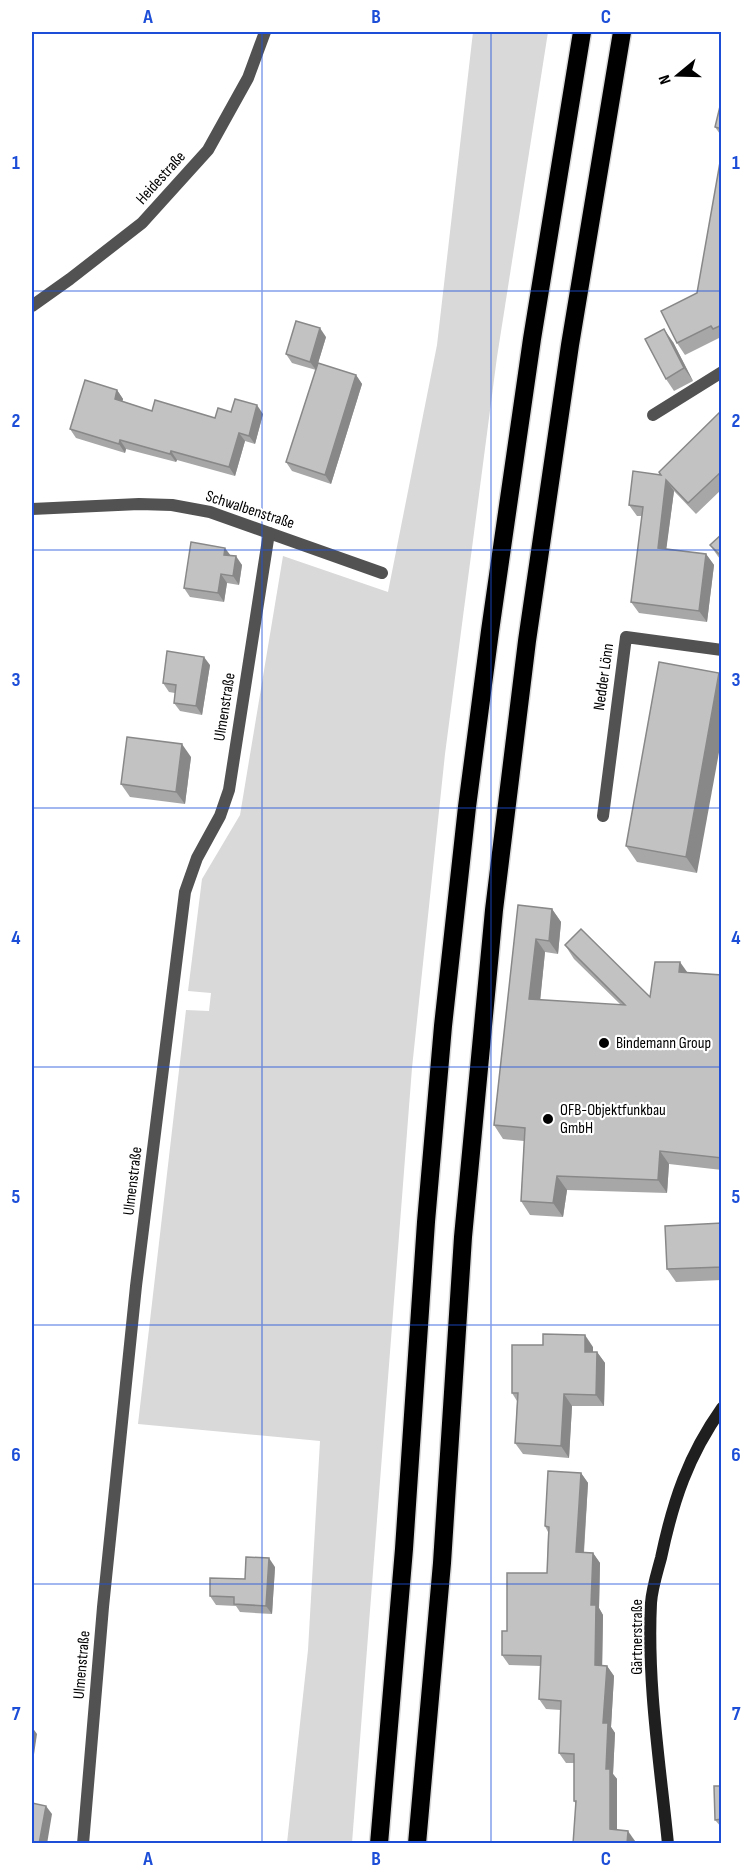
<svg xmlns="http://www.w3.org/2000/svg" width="753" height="1875" font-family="'Sofia Sans Condensed',sans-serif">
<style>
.green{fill:#d9d9d9}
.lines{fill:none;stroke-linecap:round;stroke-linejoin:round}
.highway-casing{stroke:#dbdbdb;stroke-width:21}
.street{stroke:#525252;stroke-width:12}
.secondary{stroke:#1f1f1f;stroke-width:12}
.highway{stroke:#000;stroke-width:18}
.wall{fill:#a7a7a7}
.shaded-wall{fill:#888}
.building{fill:#c2c2c2;stroke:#888;stroke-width:1.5}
.grid{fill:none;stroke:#1d4ed8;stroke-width:1.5;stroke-opacity:0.55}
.poi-dot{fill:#000;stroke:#fff;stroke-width:2}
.labels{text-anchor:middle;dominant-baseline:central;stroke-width:4.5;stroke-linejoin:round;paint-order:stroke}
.street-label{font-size:16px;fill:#000;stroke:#fff}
.poi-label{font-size:16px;fill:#000;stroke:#fff;text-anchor:start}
.neatline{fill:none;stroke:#1d4ed8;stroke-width:2}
.grid-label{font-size:20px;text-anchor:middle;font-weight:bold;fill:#1d4ed8}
</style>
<rect width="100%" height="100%" fill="#fff"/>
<polygon class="green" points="473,32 548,32 497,357 445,754 412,1068 352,1843 287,1843 308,1650 320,1441 138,1424 186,1010 209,1011 211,993 188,991 202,879 240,815 283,556 388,592 437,345"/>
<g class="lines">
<defs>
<g id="highway">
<polyline points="379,1844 404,1549 426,1222 443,1026 467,807 490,631 532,339 582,32"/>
<polyline points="417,1844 442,1563 463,1237 494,910 527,641 570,345 622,32"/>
</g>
</defs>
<use href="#highway" class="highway-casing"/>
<g class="street">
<polyline points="32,306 70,279 142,223 208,150 248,78 265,32"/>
<polyline points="653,415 722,372"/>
<polyline points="32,509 139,504 172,505 210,512 382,573"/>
<polyline points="603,816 626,637 722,650"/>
<polyline points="83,1844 103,1607 136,1286 185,892 197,858 220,816 229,790 269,533"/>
</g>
<path class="secondary" d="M 668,1844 C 660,1764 647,1683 651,1603 C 652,1588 657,1573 661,1558 C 673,1501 688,1456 722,1408"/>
<use href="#highway" class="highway"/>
</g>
<g class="wall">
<polygon points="722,98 722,137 715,127"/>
<polygon points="722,151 722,341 719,338 685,355 677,343 697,293"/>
<polygon points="326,337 318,363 356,375 362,384 331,484 292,471 286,462 316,370 292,363 286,354"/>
<polygon points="673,342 693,381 674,391 666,379"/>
<polygon points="117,390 123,399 122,401 152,411 215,418 231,412 263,414 255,444 245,441 235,476 177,460 176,462 126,449 125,453 76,438 70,429"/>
<polygon points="722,410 722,489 696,514 674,491 666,549 706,554 714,565 707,622 639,613 631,602 642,516 637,516 629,505 660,475"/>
<polygon points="722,534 722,562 710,545"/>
<polygon points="231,556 242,565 239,585 227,583 224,602 190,597 184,588"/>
<polygon points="659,662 697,873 637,862 626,846"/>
<polygon points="210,665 202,715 180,711 174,703 175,693 169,692 163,683"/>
<polygon points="191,757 185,804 130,797 121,784"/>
<polygon points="518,905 552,909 561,922 558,954 545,952 540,1000 621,1005 574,959 565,945 650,997 687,972 722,975 722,1170 669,1164 667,1193 567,1190 563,1217 530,1215 521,1201 524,1141 503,1139 494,1125"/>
<polygon points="722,1223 722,1280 676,1282 667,1269"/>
<polygon points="593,1347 593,1352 597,1352 605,1363 604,1406 572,1406 569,1458 523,1454 515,1443 517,1401 512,1393"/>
<polygon points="581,1473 588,1483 584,1553 593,1553 600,1563 599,1608 603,1615 602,1666 607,1666 614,1676 611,1727 615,1733 613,1774 617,1779 617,1830 635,1841 635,1844 576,1804 574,1801 574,1763 566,1763 559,1753 561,1710 546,1709 539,1699 541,1666 509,1665 502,1655 507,1631 547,1573 548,1532 545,1526"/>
<polygon points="275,1567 272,1614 240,1612 236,1606 216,1605 210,1596 245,1579"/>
<polygon points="722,1786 722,1828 715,1820"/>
</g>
<g class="shaded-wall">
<polygon points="320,328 326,337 316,370 310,362"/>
<polygon points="664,329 673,342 693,381 684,368"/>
<polygon points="356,375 362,384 331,484 325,475"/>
<polygon points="117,390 123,399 121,408 115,399"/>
<polygon points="257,405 263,414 255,444 249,436"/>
<polygon points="239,433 245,441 235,476 229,467"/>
<polygon points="120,440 126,449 125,453 119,444"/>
<polygon points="171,451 177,460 176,462 170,454"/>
<polygon points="666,480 674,491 665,559 658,548"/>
<polygon points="225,548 231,556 224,555"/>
<polygon points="706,554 714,565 707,622 699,611"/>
<polygon points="236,556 242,565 239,585 233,576"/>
<polygon points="221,574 227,583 224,602 218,593"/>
<polygon points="204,657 210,665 202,715 196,706"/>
<polygon points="719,673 722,676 722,736 697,873 686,857"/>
<polygon points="182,744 191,757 185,804 176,792"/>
<polygon points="552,909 561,922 558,954 549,941"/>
<polygon points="536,939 545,952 539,1012 529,999"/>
<polygon points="680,962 690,976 679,972"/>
<polygon points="660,1151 669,1164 667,1193 658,1180"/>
<polygon points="557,1176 567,1190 563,1217 553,1203"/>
<polygon points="585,1335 593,1347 593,1363 585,1352"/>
<polygon points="597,1352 605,1363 604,1406 596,1395"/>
<polygon points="564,1394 572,1406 569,1458 561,1446"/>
<polygon points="581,1473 588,1483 583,1562 576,1552"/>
<polygon points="593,1553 600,1563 599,1608 603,1615 602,1675 595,1665 591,1605"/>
<polygon points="269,1558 275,1567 272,1614 266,1606"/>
<polygon points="607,1666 614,1676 611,1727 615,1733 613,1774 617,1779 617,1839 610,1829 603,1723"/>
<polygon points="32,1727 37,1734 32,1768"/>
<polygon points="46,1806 52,1814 47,1844 39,1844"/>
<polygon points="628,1831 635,1841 635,1844 627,1844"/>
</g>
<g class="building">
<polygon points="722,98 722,129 715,127"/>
<polygon points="722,151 722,325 713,329 711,326 677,343 661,311 697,293"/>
<polygon points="296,321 320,328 310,362 286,354"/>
<polygon points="664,329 684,368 666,379 645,339"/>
<polygon points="318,363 356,375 325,475 286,462"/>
<polygon points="85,380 117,390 115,399 152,411 155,400 215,418 218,408 231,412 235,399 257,405 249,436 239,433 229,467 171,451 170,454 120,440 119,444 70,429"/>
<polygon points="722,410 722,471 688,503 666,480 658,548 706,554 699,611 631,602 643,507 629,505 633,471 661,475 659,472"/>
<polygon points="722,534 722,557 710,545"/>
<polygon points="191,542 225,548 224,555 236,556 233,576 221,574 218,593 184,588"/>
<polygon points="167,651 204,657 196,706 174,703 176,685 163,683"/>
<polygon points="659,662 719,673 686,857 626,846"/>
<polygon points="127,737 182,744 176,792 121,784"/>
<polygon points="518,905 552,909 549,941 536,939 529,999 625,1005 565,945 581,929 650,997 655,962 680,962 679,972 722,975 722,1158 660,1151 658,1180 557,1176 553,1203 521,1201 525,1128 494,1125"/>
<polygon points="722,1223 722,1267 667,1269 665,1226"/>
<polygon points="543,1334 585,1335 585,1352 597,1352 596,1395 564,1394 561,1446 515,1443 518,1393 512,1393 512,1345 543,1345"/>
<polygon points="548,1471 581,1473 576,1552 593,1553 591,1605 596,1605 595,1665 607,1666 603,1723 608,1723 606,1769 610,1769 610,1829 628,1831 627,1844 573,1844 576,1801 574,1801 574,1754 559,1753 561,1701 539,1699 541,1656 502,1655 502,1631 507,1631 507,1573 547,1573 549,1527 545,1526"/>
<polygon points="246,1557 269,1558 266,1606 234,1604 234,1597 210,1596 210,1578 245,1579"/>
<polygon points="714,1786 722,1786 722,1819 715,1820"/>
<polygon points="32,1803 46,1806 39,1844 32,1844"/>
</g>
<path class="grid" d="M 262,32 L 262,1844M 491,32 L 491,1844M 32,291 L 722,291M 32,550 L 722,550M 32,808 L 722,808M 32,1067 L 722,1067M 32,1325 L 722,1325M 32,1584 L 722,1584"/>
<g class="poi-dot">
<circle cx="604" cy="1043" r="6"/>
<circle cx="548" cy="1119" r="6"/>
</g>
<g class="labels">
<g class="street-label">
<text transform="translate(161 178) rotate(-48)">Heidestraße</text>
<text transform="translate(250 510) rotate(18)">Schwalbenstraße</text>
<text transform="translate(604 677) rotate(-82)">Nedder Lönn</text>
<text transform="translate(225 707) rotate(-81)">Ulmenstraße</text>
<text transform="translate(133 1181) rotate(-83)">Ulmenstraße</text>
<text transform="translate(637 1637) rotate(-90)">Gärtnerstraße</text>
<text transform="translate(82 1665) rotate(-85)">Ulmenstraße</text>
</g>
<g class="poi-label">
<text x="616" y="1043">Bindemann Group</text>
<text x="560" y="1110">OFB-Objektfunkbau<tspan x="560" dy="18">GmbH</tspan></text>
</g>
</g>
<rect width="753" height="1875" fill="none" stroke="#ffffff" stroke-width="66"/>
<g transform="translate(678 75) rotate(251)" stroke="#ffffff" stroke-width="4.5" paint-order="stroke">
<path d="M0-4.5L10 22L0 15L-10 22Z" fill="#000000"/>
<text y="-9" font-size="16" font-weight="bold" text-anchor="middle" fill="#000000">N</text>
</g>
<rect x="33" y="33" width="687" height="1809" class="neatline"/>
<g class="grid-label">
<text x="148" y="23">A</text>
<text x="376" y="23">B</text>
<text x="606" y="23">C</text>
<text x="16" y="169">1</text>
<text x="736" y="169">1</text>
<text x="16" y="427">2</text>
<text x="736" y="427">2</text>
<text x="16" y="686">3</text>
<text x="736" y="686">3</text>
<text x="16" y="944">4</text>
<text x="736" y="944">4</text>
<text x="16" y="1203">5</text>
<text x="736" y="1203">5</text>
<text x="16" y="1461">6</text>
<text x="736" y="1461">6</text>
<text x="16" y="1720">7</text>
<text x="736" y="1720">7</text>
<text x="148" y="1865">A</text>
<text x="376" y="1865">B</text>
<text x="606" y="1865">C</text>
</g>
</svg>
